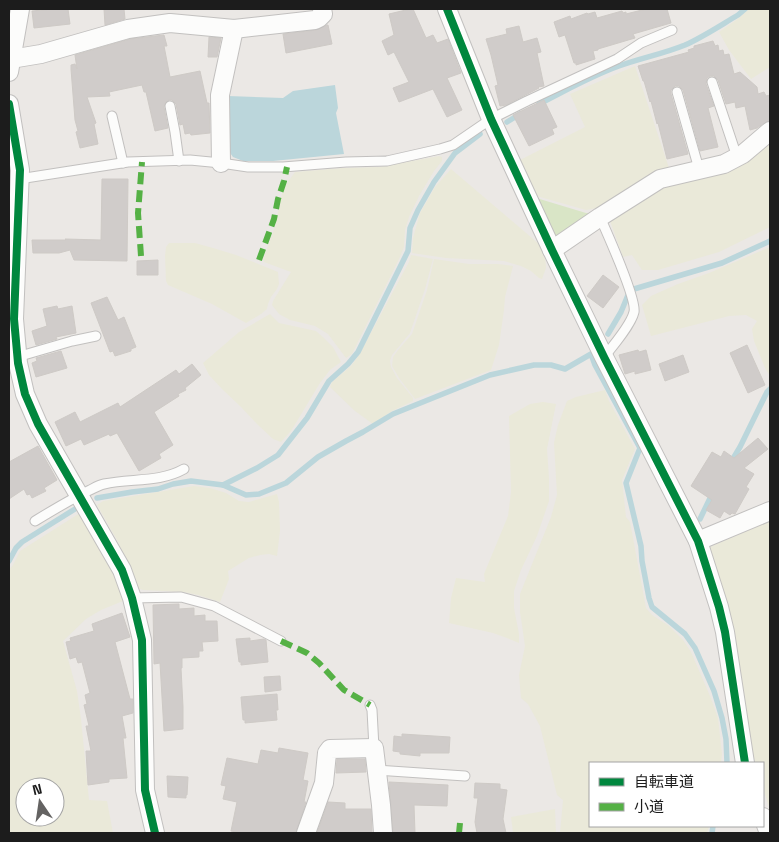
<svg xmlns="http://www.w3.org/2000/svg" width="779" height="842" font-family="'Space Grotesk','Noto Sans JP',sans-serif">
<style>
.farmland{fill:#eae9d9;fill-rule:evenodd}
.grass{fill:#d9e5c6}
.water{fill:#bbd6db}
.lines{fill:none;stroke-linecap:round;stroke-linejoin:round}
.stream{stroke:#bbd6db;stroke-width:5.5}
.building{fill:#d0ccca;stroke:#cecac6}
.lane-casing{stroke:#c2c0bf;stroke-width:11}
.street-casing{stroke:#c2c0bf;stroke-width:20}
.lane{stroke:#fcfcfb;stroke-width:9}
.street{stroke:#fcfcfb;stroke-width:18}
.quiet{stroke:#55b145;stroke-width:6;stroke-dasharray:12 6;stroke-linecap:butt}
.cycleway-casing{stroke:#fff;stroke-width:11}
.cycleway{stroke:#00873e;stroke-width:8}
</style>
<rect width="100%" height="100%" fill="#ebe8e5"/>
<g class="farmland">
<polygon points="749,9 770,9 770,67 751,79 729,50 719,32 739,18"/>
<polygon points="635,66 669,168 649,176 600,211 597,208 586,210 533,195 518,161 585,127 570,94"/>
<polygon points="770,143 770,227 719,252 658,270 642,270 632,255 623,257 610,221 663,184 751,158"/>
<polygon points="439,156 442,157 442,161 434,171 419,196 409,217 405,230 404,247 399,259 352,354 346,358 328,334 315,326 290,320 279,314 272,305 273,301 291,272 264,262 263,259 275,227 281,197 285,186 295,172 342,168 379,167"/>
<polygon points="451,169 539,244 545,255 546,268 542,279 539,278 531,271 521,266 504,261 446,258 412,253 413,238 420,213 435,187"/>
<polygon points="169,243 195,243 213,248 236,255 278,272 279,284 277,289 271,297 268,304 267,309 261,314 246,323 212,304 168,285 166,281 165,256 166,247"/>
<polygon points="770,247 770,376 765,368 754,341 752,329 757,321 746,315 729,316 651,336 642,305 651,296 678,284 709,273"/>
<polygon points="411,255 433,259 425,289 410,333 392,355 390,361 391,367 397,378 413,398 413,401 392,411 373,424 355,411 330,387 332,382 351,366 359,355 409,262"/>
<polygon points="434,259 469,264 498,264 513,266 505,297 504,310 499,345 491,370 415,399 399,378 392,366 393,357 398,350 412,334 427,290"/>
<polygon points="270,314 279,323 316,331 324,338 333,347 341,362 330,370 320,383 291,431 281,442 273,439 257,424 241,407 222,389 209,375 203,363 239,332"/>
<polygon points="605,390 609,401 635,449 622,480 626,517 630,522 646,608 652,615 669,626 683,640 691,652 710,696 718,718 722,754 721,763 590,763 590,826 709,826 707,833 560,833 563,800 557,795 540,726 528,704 521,698 519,675 525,646 520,612 520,594 551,517 557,495 554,443 558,425 567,401 576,397"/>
<polygon points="543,402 556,404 547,449 549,478 549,501 537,536 521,570 514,591 514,608 519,634 519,643 507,638 493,633 449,623 451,598 456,578 485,582 484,574 508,516 511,492 509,416 530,404"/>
<polygon points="194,486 210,488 226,493 239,501 249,502 277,494 279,502 280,531 277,556 269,554 260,555 249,558 228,571 229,579 220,602 198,595 184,592 143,590 137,588 134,577 117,540 97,505 103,501 115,499"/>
<path d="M 80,513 L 118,580 L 123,601 L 101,610 L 86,619 L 63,641 L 77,691 L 81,719 L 89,800 L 107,801 L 113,833 L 9,833 L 9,570 L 13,565 L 20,551 ZM 25,787 L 55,787 L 55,817 L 25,817 Z"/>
<polygon points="770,521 770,810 763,788 763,763 755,763 750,739 740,674 726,602 708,552 710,547"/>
<polygon points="555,809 556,833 513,833 511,817"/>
</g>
<polygon class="grass" points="533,197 586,213 595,213 554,240"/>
<polygon class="water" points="335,85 338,108 336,113 344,154 273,161 243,161 233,157 228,150 228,96 283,98 293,91"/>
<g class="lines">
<g class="stream">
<path d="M 539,104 C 565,91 591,76 619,66 C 641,58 663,54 685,45 C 703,37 721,25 738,15 L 745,9"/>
<polyline points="507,122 520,114"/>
<polyline points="634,289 722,263 770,241"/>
<polyline points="608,334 621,312 628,295"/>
<polyline points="731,462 740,447 767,392 770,389"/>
<polyline points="223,485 246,495 259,494 286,483 318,457 346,441 363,432 393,414 490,375 534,365 551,365 565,369 591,354 595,365 640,448 626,483 641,546 642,561 649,598 652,607 685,634 695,648 714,691 722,718 726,739 727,763"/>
<polyline points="97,498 132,492 158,489 173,484 191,481 223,485 257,468 278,455 307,418 329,381 348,364 358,352 408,251 410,228 418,210 434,182 455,153 480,134"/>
<polyline points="700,519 713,492"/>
<polyline points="9,561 16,548 22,542 75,509"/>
<polyline points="712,833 713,826"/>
</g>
</g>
<g class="building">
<polygon points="52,9 68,9 70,24 34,28 32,11"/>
<polygon points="104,9 124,9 125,19 105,25"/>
<polygon points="410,9 413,9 426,38 433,35 437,43 448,39 461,73 447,78 462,110 447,117 433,89 399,102 393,88 409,82 394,52 388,55 382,41 394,35 389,14"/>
<polygon points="646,9 667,9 671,23 633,34 635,38 598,49 598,50 593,51 595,59 576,65 576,63 574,63 565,35 559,37 554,22 570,16 571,19 587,13 588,14 595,12 597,18 622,11 623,13 626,12 626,14"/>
<polygon points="327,25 328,25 332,44 286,53 283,34 316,30"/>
<polygon points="519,26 523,42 537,38 541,52 537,53 544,86 538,87 539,88 506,105 500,106 495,86 498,85 491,55 486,39 507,34 506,29"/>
<polygon points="164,35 167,46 164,46 170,77 200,71 207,103 209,103 210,133 191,135 190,133 185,134 183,124 180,125 176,104 172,100 169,100 166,102 164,107 168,128 155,131 146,92 144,92 142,85 109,92 110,96 87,97 96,123 94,124 98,144 80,148 76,132 78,131 75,120 71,69 71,65 75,64 77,69 75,55 130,39"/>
<polygon points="209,37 221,38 217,57 208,57"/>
<polygon points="713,41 715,46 718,45 719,51 723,50 724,55 729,54 734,74 740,72 757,87 758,94 764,92 766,96 770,95 770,121 764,123 757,128 750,130 745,106 736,108 735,102 726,104 718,80 714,76 710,76 707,78 706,84 714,106 708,108 718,147 700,151 683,90 679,86 675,86 671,90 671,94 688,154 667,159 658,123 657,124 651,101 650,102 644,81 643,81 638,66 689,52 688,50 694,48 694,46"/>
<polygon points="544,100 557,127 552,129 554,134 529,146 513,115"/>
<polygon points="102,179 128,179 127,261 74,260 70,250 59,253 33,253 32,240 66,240 65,239 101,240"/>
<polygon points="158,260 158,275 137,275 137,261"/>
<polygon points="603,275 619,287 603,308 587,296"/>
<polygon points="107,297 118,320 124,317 136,347 131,349 131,351 115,356 113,351 110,352 91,303"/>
<polygon points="57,306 58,309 72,306 76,333 56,337 57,339 36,345 32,331 47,326 43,309"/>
<polygon points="747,345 765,385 748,393 730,353"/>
<polygon points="638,350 639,352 646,350 651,370 635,374 635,371 625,374 619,355"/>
<polygon points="61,351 67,368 36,377 32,363 37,361 36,358"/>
<polygon points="683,355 689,372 665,381 659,364"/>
<polygon points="192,364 201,375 185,388 186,390 178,394 179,396 154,412 173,445 159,454 161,458 139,471 117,433 110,436 109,434 84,445 81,439 66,446 55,422 75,412 80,422 118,403 120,407 176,370 179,374"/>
<polygon points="758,438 768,449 744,468 754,474 746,487 749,489 735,514 732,513 730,515 724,511 720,518 706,510 712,500 691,486 712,452 721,457 724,451 734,458"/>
<polygon points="38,446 57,480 44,488 46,491 32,498 30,494 27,495 24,489 9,499 9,462"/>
<polygon points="179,604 179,609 194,608 194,616 205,615 205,621 217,621 218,641 202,642 203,651 199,651 199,657 182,658 182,668 181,668 183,707 183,729 164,731 160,663 154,664 153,605"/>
<polygon points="122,613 130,637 115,642 130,699 133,699 133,713 122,716 126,738 123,738 127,778 109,779 109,782 88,785 86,751 91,751 86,726 89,726 84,705 87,704 85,695 90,693 82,662 78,663 76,657 70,659 66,642 71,641 70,638 94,631 92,624"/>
<polygon points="250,638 250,641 264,639 266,640 268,662 241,665 241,662 239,662 236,639"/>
<polygon points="280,676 281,690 265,692 264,677"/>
<polygon points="277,694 278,710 276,710 277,720 245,723 245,720 243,720 241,697"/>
<polygon points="402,734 450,737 449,753 420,753 420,756 400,754 400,752 393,751 394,736 402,737"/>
<polygon points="279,748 308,753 303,780 308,781 304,802 306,802 296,833 241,833 231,831 237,802 223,799 226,786 221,785 227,758 258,764 261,750 278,753"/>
<polygon points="337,759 365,759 366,772 336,773"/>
<polygon points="167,776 188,777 187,795 186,795 186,798 168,797"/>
<polygon points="389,782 448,785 447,806 414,805 415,833 393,833"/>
<polygon points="475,783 500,784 500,789 507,790 503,819 506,833 477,833 475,822 478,798 474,798"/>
<polygon points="328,802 345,803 345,809 371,809 372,833 317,833"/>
</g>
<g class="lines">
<defs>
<g id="lane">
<polyline points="712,82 737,157"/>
<polyline points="677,92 699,169"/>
<polyline points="170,106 175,132 179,161"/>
<polyline points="112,116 123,163"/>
<polyline points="19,179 128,162 190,160 221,163 248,167 283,167 346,162 387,161 440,149 453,145 491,119 527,101 617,59 641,43 672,30"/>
<path d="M 600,217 C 607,233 637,299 634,312 C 631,325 613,346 604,357"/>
<polyline points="17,357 72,341 96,336"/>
<path d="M 35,521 C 53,510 71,499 90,490 C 94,488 99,485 104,484 C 131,478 159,483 184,469"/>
<polyline points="132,598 181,597 214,606 281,641"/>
<polyline points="370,705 372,710 374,748"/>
<polyline points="376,770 465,776"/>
</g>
<g id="street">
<polyline points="447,9 491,119 552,250 604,357 698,541 719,607 725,632 745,763"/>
<polyline points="11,59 41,54 128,29 170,23 234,29 315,20 319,18 323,14 322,9"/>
<polyline points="9,72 20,9"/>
<polyline points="9,104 20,170 14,319 18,363 25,394 38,424 122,570 132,598 142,640 145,790 155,833"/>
<polyline points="221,163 220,95 234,29"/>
<polyline points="552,250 600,217 660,179 724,164 743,154 770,131"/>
<polyline points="698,541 770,511"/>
<polyline points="763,817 769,833"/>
<polyline points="306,833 324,783 327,753 330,749 374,748 381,805 383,833"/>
</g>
</defs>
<use href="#lane" class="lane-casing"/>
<use href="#street" class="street-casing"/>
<use href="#lane" class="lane"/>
<use href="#street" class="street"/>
<g class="quiet">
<polyline points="141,256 138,213 142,162"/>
<polyline points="259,260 274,219 278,199 284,181 287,167"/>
<polyline points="281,641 307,653 319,663 344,690 370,705"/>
<polyline points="459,833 460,823"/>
</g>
<defs>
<g id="cycleway">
<polyline points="447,9 491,119 552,250 604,357 698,541 719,607 725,632 745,763"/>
<polyline points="9,104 20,170 14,319 18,363 25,394 38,424 122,570 132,598 142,640 145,790 155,833"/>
</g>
</defs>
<use href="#cycleway" class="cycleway-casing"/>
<use href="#cycleway" class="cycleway"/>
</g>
<rect width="779" height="842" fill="none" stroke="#1c1c1c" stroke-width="20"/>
<rect x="589" y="762" width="175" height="65" fill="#ffffff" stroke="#a4a4a4"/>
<rect x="599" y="778" width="25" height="8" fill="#00873e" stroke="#a4a4a4"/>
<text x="634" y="787" font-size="15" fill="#1c1c1c">自転車道</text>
<rect x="599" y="803" width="25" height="8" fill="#55b145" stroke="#a4a4a4"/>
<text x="634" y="812" font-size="15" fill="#1c1c1c">小道</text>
<g transform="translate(40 802) rotate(347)"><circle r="24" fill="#ffffff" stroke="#a4a4a4"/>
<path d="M0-4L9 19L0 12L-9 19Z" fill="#646362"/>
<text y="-8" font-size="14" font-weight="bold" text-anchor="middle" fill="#1c1c1c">N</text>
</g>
</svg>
